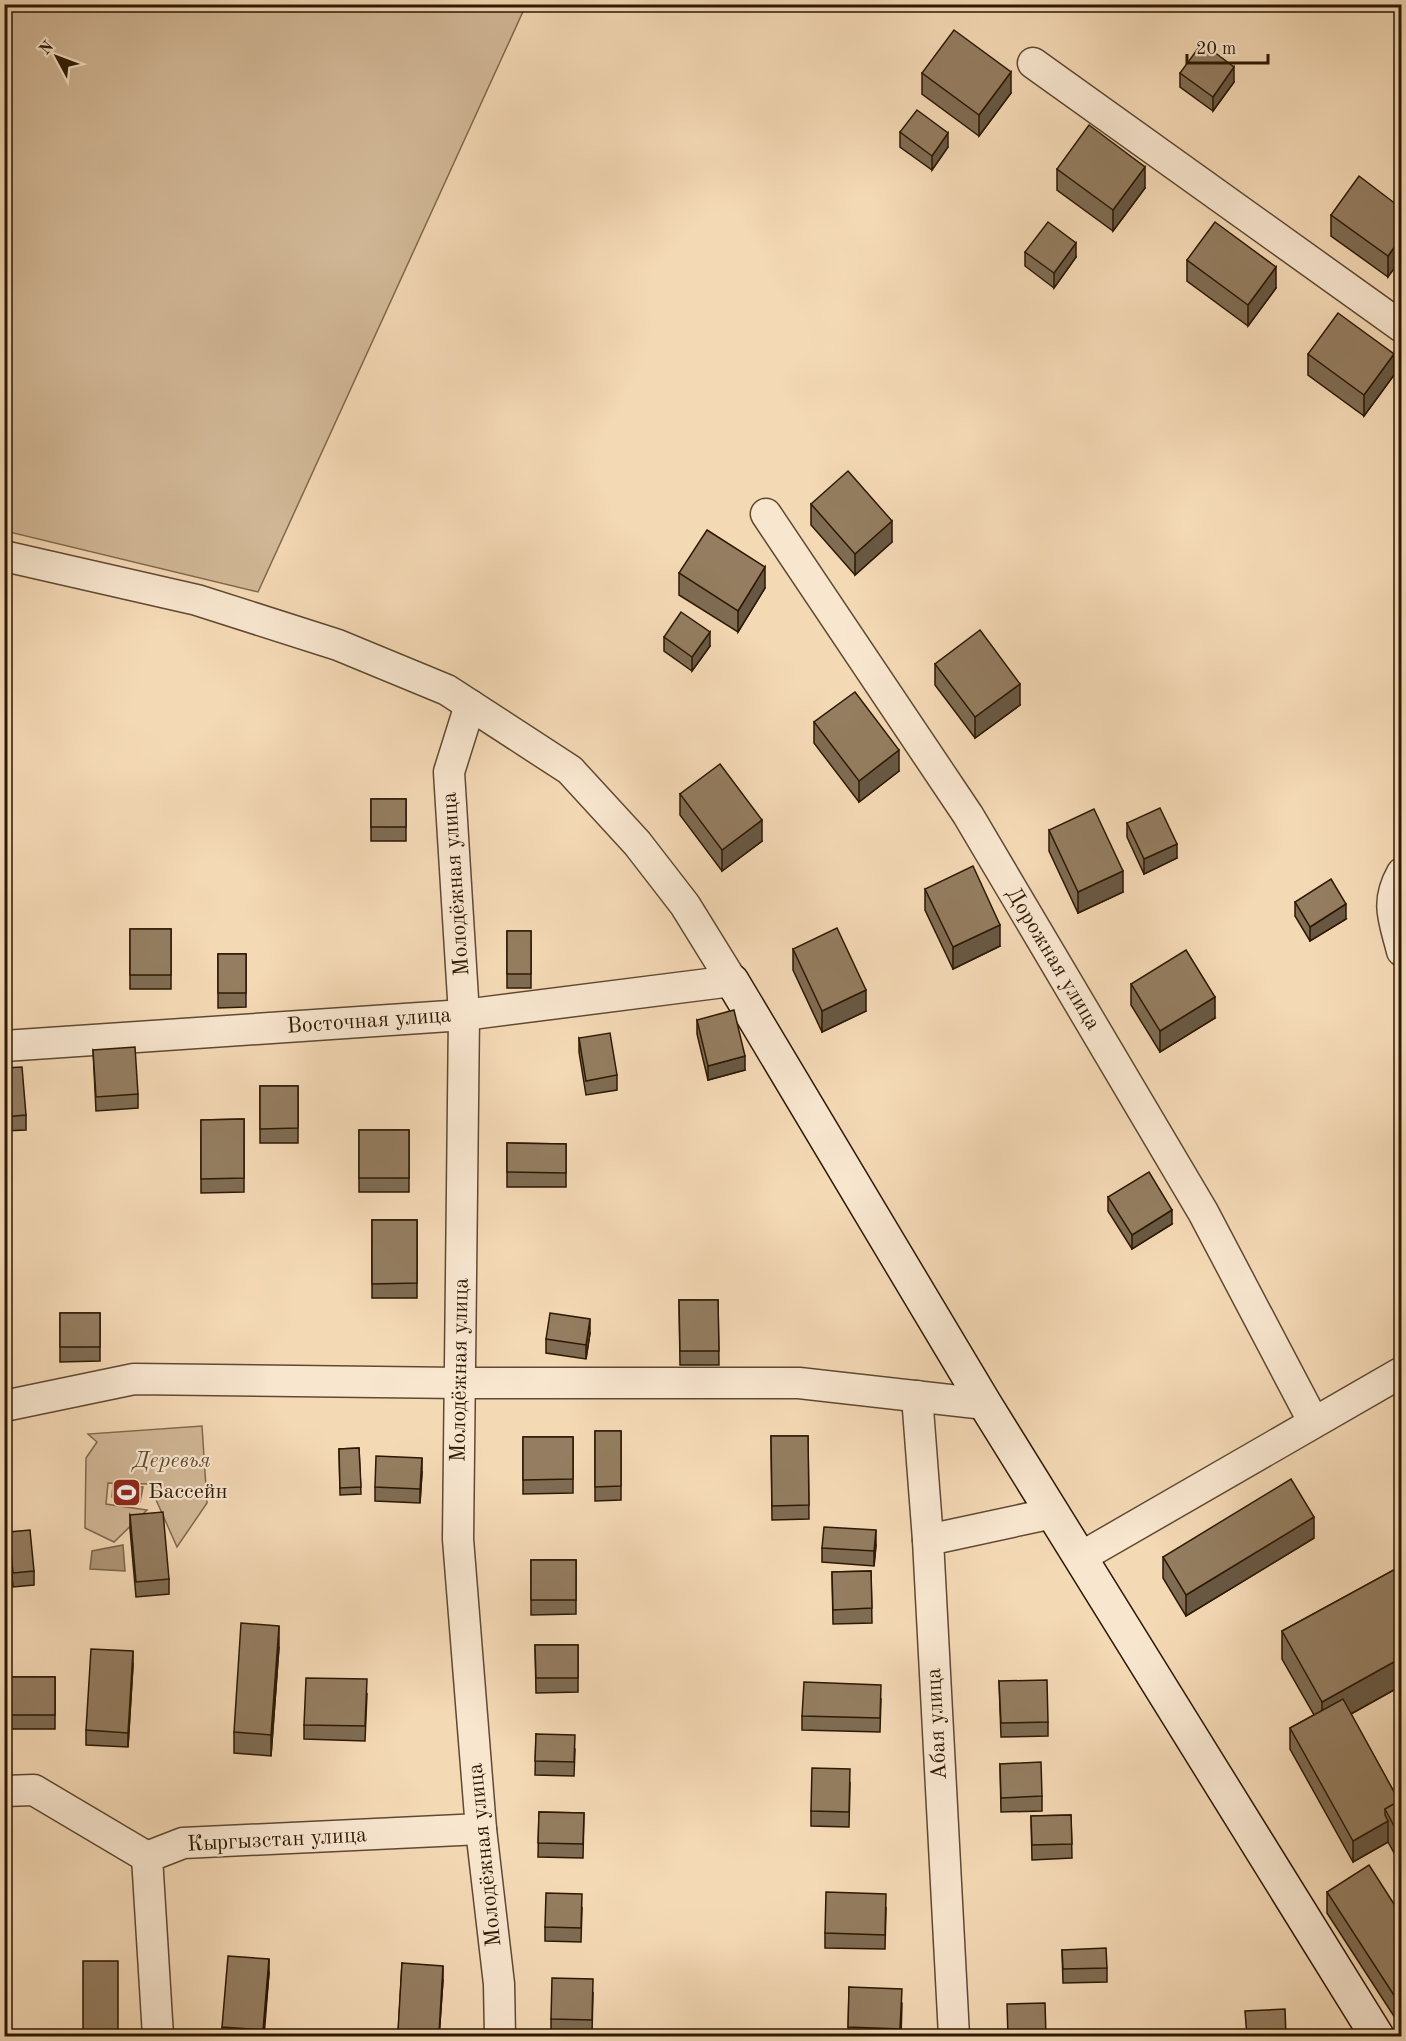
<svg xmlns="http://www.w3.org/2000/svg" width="1406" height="2041" font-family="'Old Standard TT',serif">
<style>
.green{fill:#d2b897;stroke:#80684d;stroke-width:1.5}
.water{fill:#b09878;stroke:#7c6549;stroke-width:1.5}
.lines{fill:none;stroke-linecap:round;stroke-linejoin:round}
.street-casing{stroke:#5f4930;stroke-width:33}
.secondary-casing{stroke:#2d1903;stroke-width:36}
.street{stroke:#f8e6cf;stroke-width:30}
.secondary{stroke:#f8e6cf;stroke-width:33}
.wall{fill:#7f6c53;stroke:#2d1903;stroke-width:1.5}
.shaded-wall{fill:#685843;stroke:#2d1903;stroke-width:1.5}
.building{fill:#947d60;stroke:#2d1903;stroke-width:1.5}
.labels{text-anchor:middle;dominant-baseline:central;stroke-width:4.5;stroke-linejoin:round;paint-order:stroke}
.street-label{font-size:22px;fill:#2d1903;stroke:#f8e6cf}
.park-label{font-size:22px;font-style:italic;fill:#5f492f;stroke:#f8e6cf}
.poi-label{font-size:22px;fill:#2d1903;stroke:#f8e6cf;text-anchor:start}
</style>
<rect width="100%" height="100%" fill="#f4d9b5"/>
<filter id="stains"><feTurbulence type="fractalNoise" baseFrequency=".00333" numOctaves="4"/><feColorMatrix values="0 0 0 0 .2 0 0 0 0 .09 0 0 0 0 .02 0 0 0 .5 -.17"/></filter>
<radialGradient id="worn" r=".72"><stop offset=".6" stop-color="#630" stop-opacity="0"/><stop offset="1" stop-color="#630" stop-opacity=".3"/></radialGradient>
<g class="green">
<polygon points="5,4 526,5 258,592 5,531"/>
<polygon points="202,1426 207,1503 177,1547 149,1484 108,1483 106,1504 147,1510 114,1542 85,1528 86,1458 97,1442 88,1434"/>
</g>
<g class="water">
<polygon points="113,1485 143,1487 140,1502 122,1501 112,1497"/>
<polygon points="123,1545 125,1571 90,1569 92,1551"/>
</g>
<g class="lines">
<defs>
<g id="street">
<polyline points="1033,63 1402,327"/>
<polyline points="766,514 968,815 1203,1212 1313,1421"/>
<polyline points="4,556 197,600 338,645 447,690 570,770 637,843 685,905 732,981 464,1015 4,1046"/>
<polyline points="470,705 449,772 464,1015 458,1539 481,1829 499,1984 500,2036"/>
<path d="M 1402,873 C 1385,903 1394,919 1402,951"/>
<polyline points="917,1396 928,1540"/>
<polyline points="4,1406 134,1379 459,1383 799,1383 985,1404"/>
<polyline points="1081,1557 1402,1372"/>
<polyline points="4,1791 34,1790 147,1857"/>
<polyline points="158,2036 147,1857 183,1843 481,1829"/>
<polyline points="954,2036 928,1540 1053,1513"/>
</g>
<polyline id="secondary" points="732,981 985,1404 1377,2036"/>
</defs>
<use href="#street" class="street-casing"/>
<use href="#secondary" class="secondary-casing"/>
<use href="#street" class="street"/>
<use href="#secondary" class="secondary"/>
</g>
<g class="wall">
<polygon points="922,73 1011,93 979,136 922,94"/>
<polygon points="1180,73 1234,82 1213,111 1180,87"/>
<polygon points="900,132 948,147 932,170 900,147"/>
<polygon points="1057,169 1145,188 1113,231 1057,190"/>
<polygon points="1401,208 1388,277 1331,236 1331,215"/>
<polygon points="1025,252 1076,257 1054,288 1025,266"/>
<polygon points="1187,260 1276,288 1248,326 1187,281"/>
<polygon points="1308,354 1394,375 1364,416 1308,375"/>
<polygon points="811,504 892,542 855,575 811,525"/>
<polygon points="679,573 765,588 738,632 679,595"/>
<polygon points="664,637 710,646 692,671 664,651"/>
<polygon points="935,664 1020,705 975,738 935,685"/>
<polygon points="814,722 899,771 859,802 814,743"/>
<polygon points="680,794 762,841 722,871 680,815"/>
<rect x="371" y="799" width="35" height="42"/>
<polygon points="1127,823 1177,858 1144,874 1127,837"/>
<polygon points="1049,830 1123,892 1078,913 1049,851"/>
<polygon points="925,889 1000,946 953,969 925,910"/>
<polygon points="1295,902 1346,919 1310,941 1295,916"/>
<rect x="130" y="929" width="41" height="60"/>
<rect x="507" y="931" width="24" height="57"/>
<polygon points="793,949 866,1011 822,1032 793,970"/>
<polygon points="218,954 246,954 246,1007 218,1008"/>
<polygon points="1131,984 1215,1018 1160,1052 1131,1005"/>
<polygon points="697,1020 745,1070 708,1080 697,1034"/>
<polygon points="579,1038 617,1075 617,1090 586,1095 579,1052"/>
<polygon points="93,1050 138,1094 138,1108 96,1111"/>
<polygon points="4,1068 26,1115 26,1130 4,1131"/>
<rect x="260" y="1086" width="38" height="57"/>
<polygon points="244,1119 244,1192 201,1193 201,1120"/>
<rect x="359" y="1130" width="50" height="62"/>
<polygon points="507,1143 566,1144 566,1187 507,1187"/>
<polygon points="1108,1197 1172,1224 1132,1249 1108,1211"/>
<rect x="372" y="1220" width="45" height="78"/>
<polygon points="679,1300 718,1300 719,1365 680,1365"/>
<polygon points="60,1313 100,1313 100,1361 60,1362"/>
<polygon points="590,1333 586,1359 546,1353 546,1339"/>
<polygon points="595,1431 621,1431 621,1500 595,1501"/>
<polygon points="771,1436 808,1436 809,1519 772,1520"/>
<polygon points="523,1437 573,1437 573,1493 523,1494"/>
<polygon points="359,1448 361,1494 340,1495 339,1449"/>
<polygon points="422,1472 420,1503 375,1501 375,1487"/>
<polygon points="130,1515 169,1579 169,1594 136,1597 130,1529"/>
<polygon points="9,1532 34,1571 34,1585 13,1587 9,1546"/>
<polygon points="1314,1538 1186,1616 1163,1578 1163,1557"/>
<polygon points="876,1545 874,1566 822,1562 822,1548"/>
<polygon points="531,1560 576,1560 576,1614 531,1615"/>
<polygon points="1401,1566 1401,1686 1351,1714 1399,1801 1401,1800 1401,1866 1388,1842 1353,1862 1290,1749 1290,1728 1314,1715 1282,1659 1282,1631"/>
<polygon points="871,1571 872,1623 833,1624 832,1572"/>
<polygon points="535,1645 578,1645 578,1692 536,1693"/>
<polygon points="279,1647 271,1756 234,1753 234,1732"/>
<polygon points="133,1665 128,1747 86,1745 86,1730"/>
<rect x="6" y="1677" width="49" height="52"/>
<polygon points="999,1681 1048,1722 1048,1736 1001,1737"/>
<polygon points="367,1694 365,1741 304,1739 304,1725"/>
<polygon points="881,1699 880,1732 802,1730 802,1716"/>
<polygon points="1401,1722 1401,1759 1398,1751 1398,1724"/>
<polygon points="536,1734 575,1749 574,1776 535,1775"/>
<polygon points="1000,1764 1042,1796 1042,1811 1001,1812"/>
<polygon points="850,1783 849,1827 811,1826 811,1811"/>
<polygon points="539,1812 584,1813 583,1858 538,1857"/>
<polygon points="1071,1815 1072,1858 1032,1860 1031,1816"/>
<polygon points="1327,1892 1401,1915 1399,2024 1327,1913"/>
<polygon points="582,1908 581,1942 545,1941 545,1927"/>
<polygon points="886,1908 885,1949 825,1948 825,1933"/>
<polygon points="1062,1950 1107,1968 1107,1982 1063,1983"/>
<polygon points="402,1963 443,1980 439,2037 398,2037"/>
<polygon points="269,1973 264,2037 222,2037 222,2027"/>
<polygon points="849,1987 902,2003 901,2037 848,2037"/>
<polygon points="593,1993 592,2034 551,2034 551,2019"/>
</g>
<g class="shaded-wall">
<polygon points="1234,67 1234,82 1213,111 1213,97"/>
<polygon points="1011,72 1011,93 979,136 979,115"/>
<polygon points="948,133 948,147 932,170 932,156"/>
<polygon points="1145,167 1145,188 1113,231 1113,210"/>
<polygon points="1401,238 1401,259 1388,277 1388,256"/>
<polygon points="1076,243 1076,257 1054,288 1054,273"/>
<polygon points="1276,267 1276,288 1248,326 1248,305"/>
<polygon points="1394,354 1394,375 1364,416 1364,395"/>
<polygon points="892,521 892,542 855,575 855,554"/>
<polygon points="765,567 765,588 738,632 738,611"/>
<polygon points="710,632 710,646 692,671 692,657"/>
<polygon points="1020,684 1020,705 975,738 975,717"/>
<polygon points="899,750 899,771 859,802 859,781"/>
<polygon points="762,820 762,841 722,871 722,850"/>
<polygon points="1177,844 1177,858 1144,874 1144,859"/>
<polygon points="1123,871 1123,892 1078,913 1078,892"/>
<polygon points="1346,904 1346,919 1310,941 1310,927"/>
<polygon points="1000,925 1000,946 953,969 953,947"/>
<polygon points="866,990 866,1011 822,1032 822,1011"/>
<polygon points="1215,997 1215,1018 1160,1052 1160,1031"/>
<polygon points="745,1056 745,1070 708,1080 708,1066"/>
<polygon points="1172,1210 1172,1224 1132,1249 1132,1235"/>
<polygon points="590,1319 590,1333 586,1359 586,1345"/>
<polygon points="422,1458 422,1472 420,1503 420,1489"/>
<polygon points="1314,1517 1314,1538 1186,1616 1186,1595"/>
<polygon points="876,1530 876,1545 874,1566 874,1551"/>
<polygon points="279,1626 279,1647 271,1756 271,1735"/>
<polygon points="133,1651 133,1665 128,1747 128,1733"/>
<polygon points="1401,1658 1401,1686 1322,1730 1322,1702"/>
<polygon points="1388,1821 1388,1842 1353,1862 1353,1841"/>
<polygon points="269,1959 269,1973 263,2037 263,2030"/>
<polygon points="443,1966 443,1980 439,2037 439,2033"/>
<polygon points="1401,2001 1401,2022 1399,2024 1399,2003"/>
</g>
<g class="building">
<polygon points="954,30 1011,72 979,115 922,73"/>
<polygon points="1202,43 1234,67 1213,97 1180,73"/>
<polygon points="917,110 948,133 932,156 900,132"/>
<polygon points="1089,125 1145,167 1113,210 1057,169"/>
<polygon points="1359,176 1401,208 1401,238 1388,256 1331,215"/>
<polygon points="1048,222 1076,243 1054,273 1025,252"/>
<polygon points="1215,222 1276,267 1248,305 1187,260"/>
<polygon points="1338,313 1394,354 1364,395 1308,354"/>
<polygon points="848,471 892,521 855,554 811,504"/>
<polygon points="707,530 765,567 738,611 679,573"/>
<polygon points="681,612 710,632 692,657 664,637"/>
<polygon points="980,630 1020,684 975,717 935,664"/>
<polygon points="855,692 899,750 859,781 814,722"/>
<polygon points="720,764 762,820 722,850 680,794"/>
<rect x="371" y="799" width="35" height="28"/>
<polygon points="1160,808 1177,844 1144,859 1127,823"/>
<polygon points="1094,809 1123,871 1078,892 1049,830"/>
<polygon points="973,866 1000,925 953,947 925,889"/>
<polygon points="1331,879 1346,904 1310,927 1295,902"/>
<polygon points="837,928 866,990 822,1011 793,949"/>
<rect x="130" y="929" width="41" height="46"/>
<rect x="507" y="931" width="24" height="43"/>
<polygon points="1186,950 1215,997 1160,1031 1131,984"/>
<rect x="218" y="954" width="28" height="39"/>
<polygon points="734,1010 745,1056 708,1066 697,1020"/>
<polygon points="610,1033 617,1075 586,1081 579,1038"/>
<polygon points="135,1047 138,1094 96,1097 93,1050"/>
<polygon points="22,1067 26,1115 4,1117 4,1068"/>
<polygon points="260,1086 298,1086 298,1128 260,1129"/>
<polygon points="244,1119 244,1178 201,1179 201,1120"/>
<rect x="359" y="1130" width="50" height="48"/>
<polygon points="507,1143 566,1144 566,1173 507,1172"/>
<polygon points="1149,1172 1172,1210 1132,1235 1108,1197"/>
<polygon points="372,1220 417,1220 417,1283 372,1284"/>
<polygon points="679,1300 718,1300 719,1351 680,1351"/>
<rect x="60" y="1313" width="40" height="34"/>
<polygon points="550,1313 590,1319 586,1345 546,1339"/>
<polygon points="595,1431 621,1431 621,1486 595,1487"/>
<polygon points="771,1436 808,1436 809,1505 772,1506"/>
<polygon points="523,1437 573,1437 573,1479 523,1480"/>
<polygon points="359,1448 361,1487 340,1488 339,1449"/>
<polygon points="376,1456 422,1458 420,1489 375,1487"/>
<polygon points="1291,1479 1314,1517 1186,1595 1163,1557"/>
<polygon points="163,1512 169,1579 136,1582 130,1515"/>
<polygon points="824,1527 876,1530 874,1551 822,1548"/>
<polygon points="30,1530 34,1571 13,1573 9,1532"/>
<rect x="531" y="1560" width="45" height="40"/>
<polygon points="1401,1566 1401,1658 1322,1702 1282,1631"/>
<polygon points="871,1571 872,1608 833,1610 832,1572"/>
<polygon points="241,1623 279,1626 271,1735 234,1732"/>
<polygon points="535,1645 578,1645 578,1678 536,1678"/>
<polygon points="91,1649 133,1651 128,1733 86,1730"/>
<rect x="6" y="1677" width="49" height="38"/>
<polygon points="306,1678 367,1679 365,1726 304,1725"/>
<polygon points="1047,1680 1048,1722 1001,1723 999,1681"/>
<polygon points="804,1682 881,1685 880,1718 802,1716"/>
<polygon points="1343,1699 1399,1801 1385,1809 1385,1815 1388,1821 1353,1841 1290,1728"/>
<polygon points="1401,1722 1401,1731 1398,1724"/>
<polygon points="536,1734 575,1735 574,1762 535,1761"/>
<polygon points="1041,1762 1042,1796 1001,1798 1000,1764"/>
<polygon points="812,1768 850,1769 849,1812 811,1811"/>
<polygon points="1401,1800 1401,1839 1385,1809"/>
<polygon points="539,1812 584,1813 583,1844 538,1843"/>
<polygon points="1071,1815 1072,1844 1032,1845 1031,1816"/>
<polygon points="1369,1865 1401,1915 1401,2001 1399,2003 1327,1892"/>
<polygon points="826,1892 886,1894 885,1935 825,1933"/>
<polygon points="546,1893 582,1894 581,1928 545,1927"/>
<polygon points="1106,1948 1107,1968 1063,1969 1062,1950"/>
<polygon points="228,1956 269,1959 263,2030 222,2027"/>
<rect x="83" y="1961" width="35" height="76"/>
<polygon points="402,1963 443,1966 439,2033 398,2031"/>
<polygon points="552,1978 593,1979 592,2020 551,2019"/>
<polygon points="849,1987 902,1989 900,2029 848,2027"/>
<polygon points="1045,2003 1046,2037 1008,2037 1007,2004"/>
<polygon points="1285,2009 1286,2037 1247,2037 1245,2011"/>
</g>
<defs>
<symbol id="stadium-square" viewBox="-11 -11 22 22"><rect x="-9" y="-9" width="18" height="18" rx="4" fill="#8f2418" stroke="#f8e6cf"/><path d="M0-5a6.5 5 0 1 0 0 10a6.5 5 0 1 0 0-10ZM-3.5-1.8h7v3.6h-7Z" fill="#fff"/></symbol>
</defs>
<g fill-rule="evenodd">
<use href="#stadium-square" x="110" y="1476" width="33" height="33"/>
</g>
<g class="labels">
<g class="street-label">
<text transform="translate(456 884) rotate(-94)">Молодёжная улица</text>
<text transform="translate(1053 959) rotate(59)">Дорожная улица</text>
<text transform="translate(369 1021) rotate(-4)">Восточная улица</text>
<text transform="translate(460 1370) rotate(-89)">Молодёжная улица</text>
<text transform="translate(937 1724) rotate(-93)">Абая улица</text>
<text transform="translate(277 1840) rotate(-3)">Кыргызстан улица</text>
<text transform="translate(485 1855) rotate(-96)">Молодёжная улица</text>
</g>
<g class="park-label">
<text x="172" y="1461">Деревья</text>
</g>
<g class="poi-label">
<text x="148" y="1492">Бассейн</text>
</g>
</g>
<rect width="1406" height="2041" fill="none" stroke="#f4d9b5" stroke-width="24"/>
<rect x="6" y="6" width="1394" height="2029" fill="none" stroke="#2d1903" stroke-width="3"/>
<rect x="12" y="12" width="1382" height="2017" fill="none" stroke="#2d1903" stroke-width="1.5"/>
<g transform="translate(57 57) rotate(311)" stroke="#f8e6cf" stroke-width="4.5" paint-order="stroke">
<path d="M0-4.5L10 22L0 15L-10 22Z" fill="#2d1903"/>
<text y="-9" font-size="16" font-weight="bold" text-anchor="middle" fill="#2d1903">N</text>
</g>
<path d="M1187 54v9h81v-9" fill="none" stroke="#2d1903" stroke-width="3"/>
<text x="1196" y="54" font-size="18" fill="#2d1903" stroke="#f8e6cf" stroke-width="4.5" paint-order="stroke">20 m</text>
<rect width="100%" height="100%" filter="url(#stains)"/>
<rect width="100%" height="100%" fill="url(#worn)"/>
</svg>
